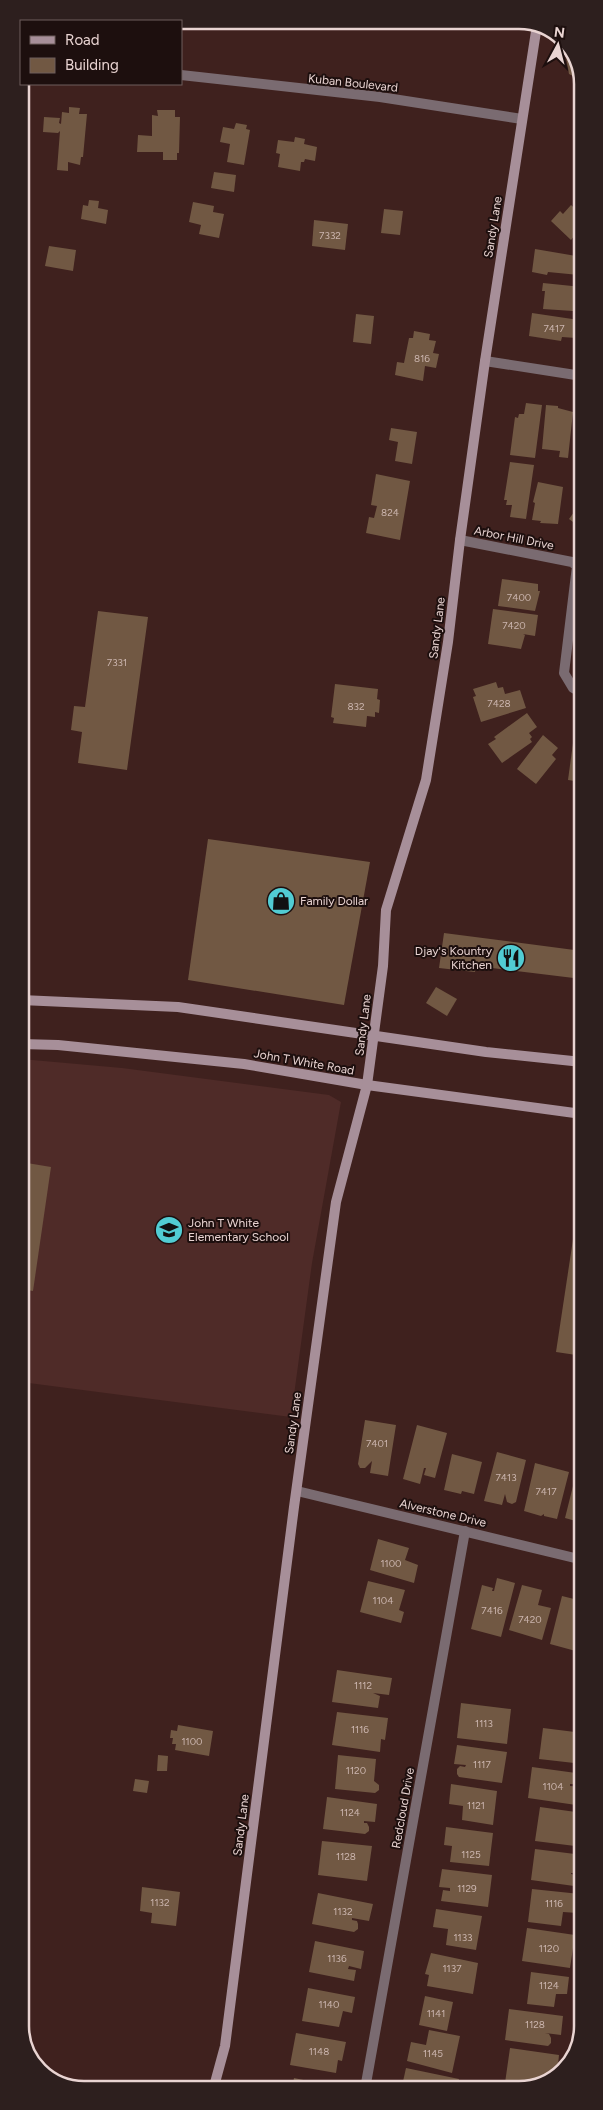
<svg xmlns="http://www.w3.org/2000/svg" width="603" height="2110" font-family="Figtree,sans-serif">
<style>
.built{fill:#4f2b28}
.building{fill:#715843}
.lines{fill:none;stroke-linecap:round;stroke-linejoin:round}
.street{stroke:#7a6b71;stroke-width:10}
.secondary{stroke:#a78f99;stroke-width:10}
.labels{text-anchor:middle;dominant-baseline:central;stroke-width:4;stroke-linejoin:round;paint-order:stroke}
.number-label{font-size:10px;fill:#cbb5ae}
.street-label{font-size:12px;fill:#e9d4d2;stroke:#1d0f0e}
.poi-label{font-size:12px;fill:#e9d4d2;stroke:#1d0f0e;text-anchor:start}
.rim{fill:none;stroke:#e9d4d2;stroke-width:2.5}
</style>
<rect width="100%" height="100%" fill="#3f211e"/>
<polygon class="built" points="21,1059 122,1068 329,1095 341,1102 312,1263 291,1417 21,1382"/>
<g class="building">
<polygon points="564,46 567,46 582,71 582,75 575,77 569,74"/>
<polygon points="69,107 80,108 79,114 87,114 83,157 81,157 80,165 68,162 68,171 57,170 60,131 58,133 43,132 44,117 60,118 59,123 61,124 62,112 69,113"/>
<polygon points="157,110 175,110 175,117 180,117 179,153 177,153 177,160 163,160 163,152 137,152 138,135 152,136 152,115 158,116"/>
<polygon points="236,123 247,125 246,129 250,130 244,165 227,162 230,144 220,142 223,127 234,129"/>
<polygon points="295,137 305,139 304,144 317,147 315,161 305,159 304,162 301,162 300,171 278,167 280,154 276,153 278,140 294,142"/>
<polygon points="214,172 236,175 234,192 211,188"/>
<polygon points="89,200 99,201 98,208 108,210 106,224 81,219 83,205 88,206"/>
<polygon points="193,202 214,206 213,212 224,214 219,238 199,234 201,225 189,222"/>
<polygon points="571,205 582,215 582,242 575,235 571,240 551,221 560,211 563,214"/>
<polygon points="384,209 403,211 400,235 381,233"/>
<polygon points="314,220 348,224 345,250 312,246"/>
<polygon points="49,246 76,250 73,271 45,266"/>
<polygon points="535,249 582,257 579,275 548,272 547,275 532,272"/>
<polygon points="543,283 582,287 581,298 578,298 578,304 574,305 573,311 543,309 545,291 542,291"/>
<polygon points="532,313 579,320 576,338 562,337 561,341 529,336"/>
<polygon points="356,314 374,316 371,344 353,342"/>
<polygon points="414,331 430,334 429,340 436,341 433,353 439,354 436,368 425,366 423,381 395,375 397,362 404,363 409,338 413,338"/>
<polygon points="526,403 542,405 535,458 510,455 515,417 518,418 519,414 524,414"/>
<polygon points="546,405 558,406 558,408 573,412 568,458 559,457 560,451 542,449"/>
<polygon points="581,422 582,422 582,456 573,454 577,428 580,429"/>
<polygon points="391,428 417,432 412,464 395,461 398,442 389,440"/>
<polygon points="510,462 534,465 526,519 510,517 512,505 506,505 507,500 504,500"/>
<polygon points="376,474 410,481 400,540 366,533 369,517 374,518 377,506 371,505"/>
<polygon points="538,482 563,487 558,524 540,523 541,521 532,520 535,503 533,502"/>
<polygon points="582,501 582,521 577,525 569,519"/>
<polygon points="502,579 538,584 538,591 540,591 535,611 498,606"/>
<polygon points="493,609 538,615 535,636 523,634 525,635 521,649 488,644"/>
<polygon points="98,611 148,617 127,770 78,763 82,732 71,730 74,706 85,707"/>
<polygon points="496,682 498,688 503,687 505,694 520,690 526,708 481,722 473,697 476,696 473,689"/>
<polygon points="335,684 378,689 377,699 380,700 379,713 375,712 375,717 367,716 366,727 333,723 334,718 331,717"/>
<polygon points="527,713 537,727 529,733 532,737 530,739 532,742 502,763 488,744 496,739 494,737"/>
<polygon points="543,735 558,748 552,755 556,759 536,784 517,769"/>
<polygon points="573,743 582,745 582,782 568,780"/>
<polygon points="208,839 370,862 344,1005 188,980"/>
<polygon points="444,933 582,951 582,979 476,966 475,972 439,968"/>
<polygon points="436,987 457,999 447,1016 426,1003"/>
<polygon points="21,1162 51,1167 33,1291 21,1289"/>
<polygon points="580,1193 582,1193 583,1356 556,1352"/>
<polygon points="365,1420 396,1425 388,1476 370,1473 372,1461 365,1468 360,1468 358,1464"/>
<polygon points="417,1425 447,1433 435,1478 424,1475 426,1468 424,1468 420,1484 403,1479"/>
<polygon points="497,1452 526,1460 516,1502 512,1504 507,1502 505,1494 502,1505 484,1501"/>
<polygon points="452,1454 482,1462 474,1494 462,1491 461,1494 444,1490"/>
<polygon points="535,1463 569,1472 557,1519 544,1516 544,1514 541,1516 524,1511"/>
<polygon points="577,1470 583,1472 583,1523 565,1518"/>
<polygon points="378,1539 409,1548 405,1560 418,1565 414,1583 370,1570"/>
<polygon points="497,1578 515,1583 501,1637 471,1629 482,1585 493,1588 492,1591 494,1591"/>
<polygon points="368,1581 405,1590 399,1610 404,1612 401,1623 360,1612"/>
<polygon points="522,1585 542,1590 538,1605 551,1608 542,1640 509,1630"/>
<polygon points="562,1596 578,1600 577,1602 583,1603 583,1653 550,1644"/>
<polygon points="337,1670 392,1678 389,1695 373,1693 380,1696 378,1708 332,1702"/>
<polygon points="461,1703 511,1709 507,1744 457,1738"/>
<polygon points="337,1712 388,1718 385,1740 381,1739 380,1752 332,1745"/>
<polygon points="178,1725 213,1731 209,1756 175,1750 176,1744 172,1744 173,1738 170,1738 171,1730 177,1731"/>
<polygon points="543,1728 583,1733 583,1764 539,1759"/>
<polygon points="457,1745 507,1752 502,1783 459,1777 457,1774 457,1769 460,1766 465,1767 466,1765 454,1764"/>
<polygon points="158,1755 168,1756 167,1771 157,1771"/>
<polygon points="338,1755 376,1759 374,1781 379,1785 379,1790 375,1793 335,1789"/>
<polygon points="532,1767 576,1773 578,1776 577,1781 574,1784 570,1784 570,1786 583,1787 583,1806 528,1798"/>
<polygon points="135,1779 149,1781 147,1793 133,1791"/>
<polygon points="451,1784 497,1791 493,1825 462,1820 463,1806 449,1804"/>
<polygon points="327,1797 377,1804 375,1822 364,1821 364,1823 367,1823 369,1827 369,1831 365,1834 323,1829"/>
<polygon points="540,1807 583,1813 583,1847 535,1841"/>
<polygon points="446,1827 493,1833 489,1866 450,1862 452,1846 444,1845"/>
<polygon points="322,1841 372,1846 367,1881 318,1875"/>
<polygon points="535,1849 583,1855 583,1874 571,1873 571,1874 576,1875 578,1878 577,1883 574,1886 531,1880"/>
<polygon points="442,1869 492,1875 488,1907 441,1901 443,1890 450,1891 450,1888 439,1887"/>
<polygon points="142,1887 180,1892 176,1926 151,1923 152,1913 140,1911"/>
<polygon points="532,1889 580,1894 578,1913 563,1912 561,1926 528,1922"/>
<polygon points="318,1893 373,1904 369,1921 352,1918 352,1920 357,1921 358,1924 358,1929 354,1932 312,1924"/>
<polygon points="436,1909 482,1916 476,1950 446,1945 448,1929 433,1927"/>
<polygon points="527,1928 575,1935 570,1968 522,1961"/>
<polygon points="315,1941 364,1951 361,1969 349,1966 348,1969 356,1970 354,1981 309,1972"/>
<polygon points="431,1953 478,1963 473,1994 427,1986 429,1975 425,1974"/>
<polygon points="531,1972 569,1977 567,1994 556,1994 554,2007 527,2004"/>
<polygon points="308,1988 355,1997 352,2013 343,2011 339,2027 302,2021"/>
<polygon points="425,1996 453,2002 447,2031 419,2025"/>
<polygon points="509,2009 563,2016 561,2035 545,2033 549,2034 551,2038 551,2043 548,2046 505,2040"/>
<polygon points="429,2030 460,2036 452,2073 407,2061 411,2042 426,2045"/>
<polygon points="296,2033 346,2042 342,2061 338,2060 336,2073 290,2065"/>
<polygon points="510,2048 559,2055 557,2075 536,2087 505,2083"/>
<polygon points="406,2068 459,2079 457,2089 414,2089 402,2086"/>
<polygon points="294,2078 336,2087 335,2089 292,2089"/>
</g>
<g class="lines">
<g class="street">
<polyline points="181,75 380,97 522,119"/>
<polyline points="485,361 582,376"/>
<polyline points="460,540 572,562 577,566 564,673 573,688 582,693"/>
<polyline points="297,1491 583,1560"/>
<polyline points="365,2089 465,1531"/>
</g>
<g class="secondary">
<polyline points="21,1000 178,1007 486,1052 582,1062"/>
<polyline points="21,1044 58,1045 244,1064 367,1085 582,1114"/>
<polyline points="213,2090 225,2046 294,1507 336,1202 367,1085 383,966 386,910 426,780 448,642 460,540 485,361 537,25"/>
</g>
</g>
<defs>
<symbol id="shop-disc" viewBox="-11 -11 22 22"><circle r="9.5" fill="#51ccd3" stroke="#1d0f0e"/><path d="M-5-2.5h2.3a2.7 3.5 0 0 1 5.4 0H5L5.5 6h-11ZM-1.5-2.5h3a1.5 2.3 0 0 0-3 0Z" fill="#111"/></symbol>
<symbol id="restaurant-disc" viewBox="-11 -11 22 22"><circle r="9.5" fill="#51ccd3" stroke="#1d0f0e"/><path d="M-5-6h1v4h1v-4h1v4h1v-4h1v5L-1.5 .5V6h-2V.5L-5-1ZM5-6V6H3V1.5H1.5Q1.5-4 5-6Z" fill="#111"/></symbol>
<symbol id="school-disc" viewBox="-11 -11 22 22"><circle r="9.5" fill="#51ccd3" stroke="#1d0f0e"/><path d="M0-5L7-2L0 1L-7-2ZM-4 1L0 2.5L4 1V4Q0 6-4 4Z" fill="#111"/></symbol>
</defs>
<g fill-rule="evenodd">
<use href="#shop-disc" x="265" y="885" width="32" height="32"/>
<use href="#restaurant-disc" x="495" y="942" width="32" height="32"/>
<use href="#school-disc" x="153" y="1214" width="32" height="32"/>
</g>
<g class="labels">
<g class="number-label">
<text x="330" y="235">7332</text>
<text x="554" y="328">7417</text>
<text x="422" y="358">816</text>
<text x="390" y="512">824</text>
<text x="519" y="597">7400</text>
<text x="514" y="625">7420</text>
<text x="117" y="662">7331</text>
<text x="499" y="703">7428</text>
<text x="356" y="706">832</text>
<text x="377" y="1443">7401</text>
<text x="506" y="1477">7413</text>
<text x="546" y="1491">7417</text>
<text x="391" y="1563">1100</text>
<text x="383" y="1600">1104</text>
<text x="492" y="1610">7416</text>
<text x="530" y="1619">7420</text>
<text x="363" y="1685">1112</text>
<text x="484" y="1723">1113</text>
<text x="360" y="1729">1116</text>
<text x="192" y="1741">1100</text>
<text x="482" y="1764">1117</text>
<text x="356" y="1770">1120</text>
<text x="553" y="1786">1104</text>
<text x="476" y="1805">1121</text>
<text x="350" y="1812">1124</text>
<text x="471" y="1854">1125</text>
<text x="346" y="1856">1128</text>
<text x="467" y="1888">1129</text>
<text x="160" y="1902">1132</text>
<text x="554" y="1903">1116</text>
<text x="343" y="1911">1132</text>
<text x="463" y="1937">1133</text>
<text x="549" y="1948">1120</text>
<text x="337" y="1958">1136</text>
<text x="452" y="1968">1137</text>
<text x="549" y="1985">1124</text>
<text x="329" y="2004">1140</text>
<text x="436" y="2013">1141</text>
<text x="535" y="2024">1128</text>
<text x="319" y="2051">1148</text>
<text x="433" y="2053">1145</text>
</g>
<g class="street-label">
<text transform="translate(353 83) rotate(6)">Kuban Boulevard</text>
<text transform="translate(493 227) rotate(-81)">Sandy Lane</text>
<text transform="translate(514 538) rotate(11)">Arbor Hill Drive</text>
<text transform="translate(437 628) rotate(-83)">Sandy Lane</text>
<text transform="translate(363 1025) rotate(-83)">Sandy Lane</text>
<text transform="translate(304 1062) rotate(10)">John T White Road</text>
<text transform="translate(293 1423) rotate(-82)">Sandy Lane</text>
<text transform="translate(443 1513) rotate(13)">Alverstone Drive</text>
<text transform="translate(403 1808) rotate(-80)">Redcloud Drive</text>
<text transform="translate(241 1825) rotate(-83)">Sandy Lane</text>
</g>
<g class="poi-label">
<text x="300" y="901">Family Dollar</text>
<text x="492" y="951" text-anchor="end">Djay's Kountry<tspan x="492" dy="14">Kitchen</tspan></text>
<text x="188" y="1223">John T White<tspan x="188" dy="14">Elementary School</tspan></text>
</g>
</g>
<path d="M0 0H603V2110H0ZM84 29H519A55 55 0 0 1 574 84V2026A55 55 0 0 1 519 2081H84A55 55 0 0 1 29 2026V84A55 55 0 0 1 84 29Z" fill="#2d1f1e" fill-rule="evenodd"/>
<path class="rim" d="M84 29H519A55 55 0 0 1 574 84V2026A55 55 0 0 1 519 2081H84A55 55 0 0 1 29 2026V84A55 55 0 0 1 84 29Z"/>
<rect x="20" y="20" width="162" height="65" fill="#1d0f0e" stroke="#6f5e5c"/>
<rect x="30" y="36" width="25" height="8" fill="#a78f99" stroke="#6f5e5c"/>
<text x="65" y="45" font-size="15" fill="#e9d4d2">Road</text>
<rect x="30" y="58" width="25" height="15" fill="#715843" stroke="#6f5e5c"/>
<text x="65" y="70" font-size="15" fill="#e9d4d2">Building</text>
<g transform="translate(558 45) rotate(7)" stroke="#1d0f0e" stroke-width="4" paint-order="stroke">
<path d="M0-4L9 19L0 12L-9 19Z" fill="#e9d4d2"/>
<text y="-8" font-size="14" font-weight="bold" text-anchor="middle" fill="#e9d4d2">N</text>
</g>
</svg>
